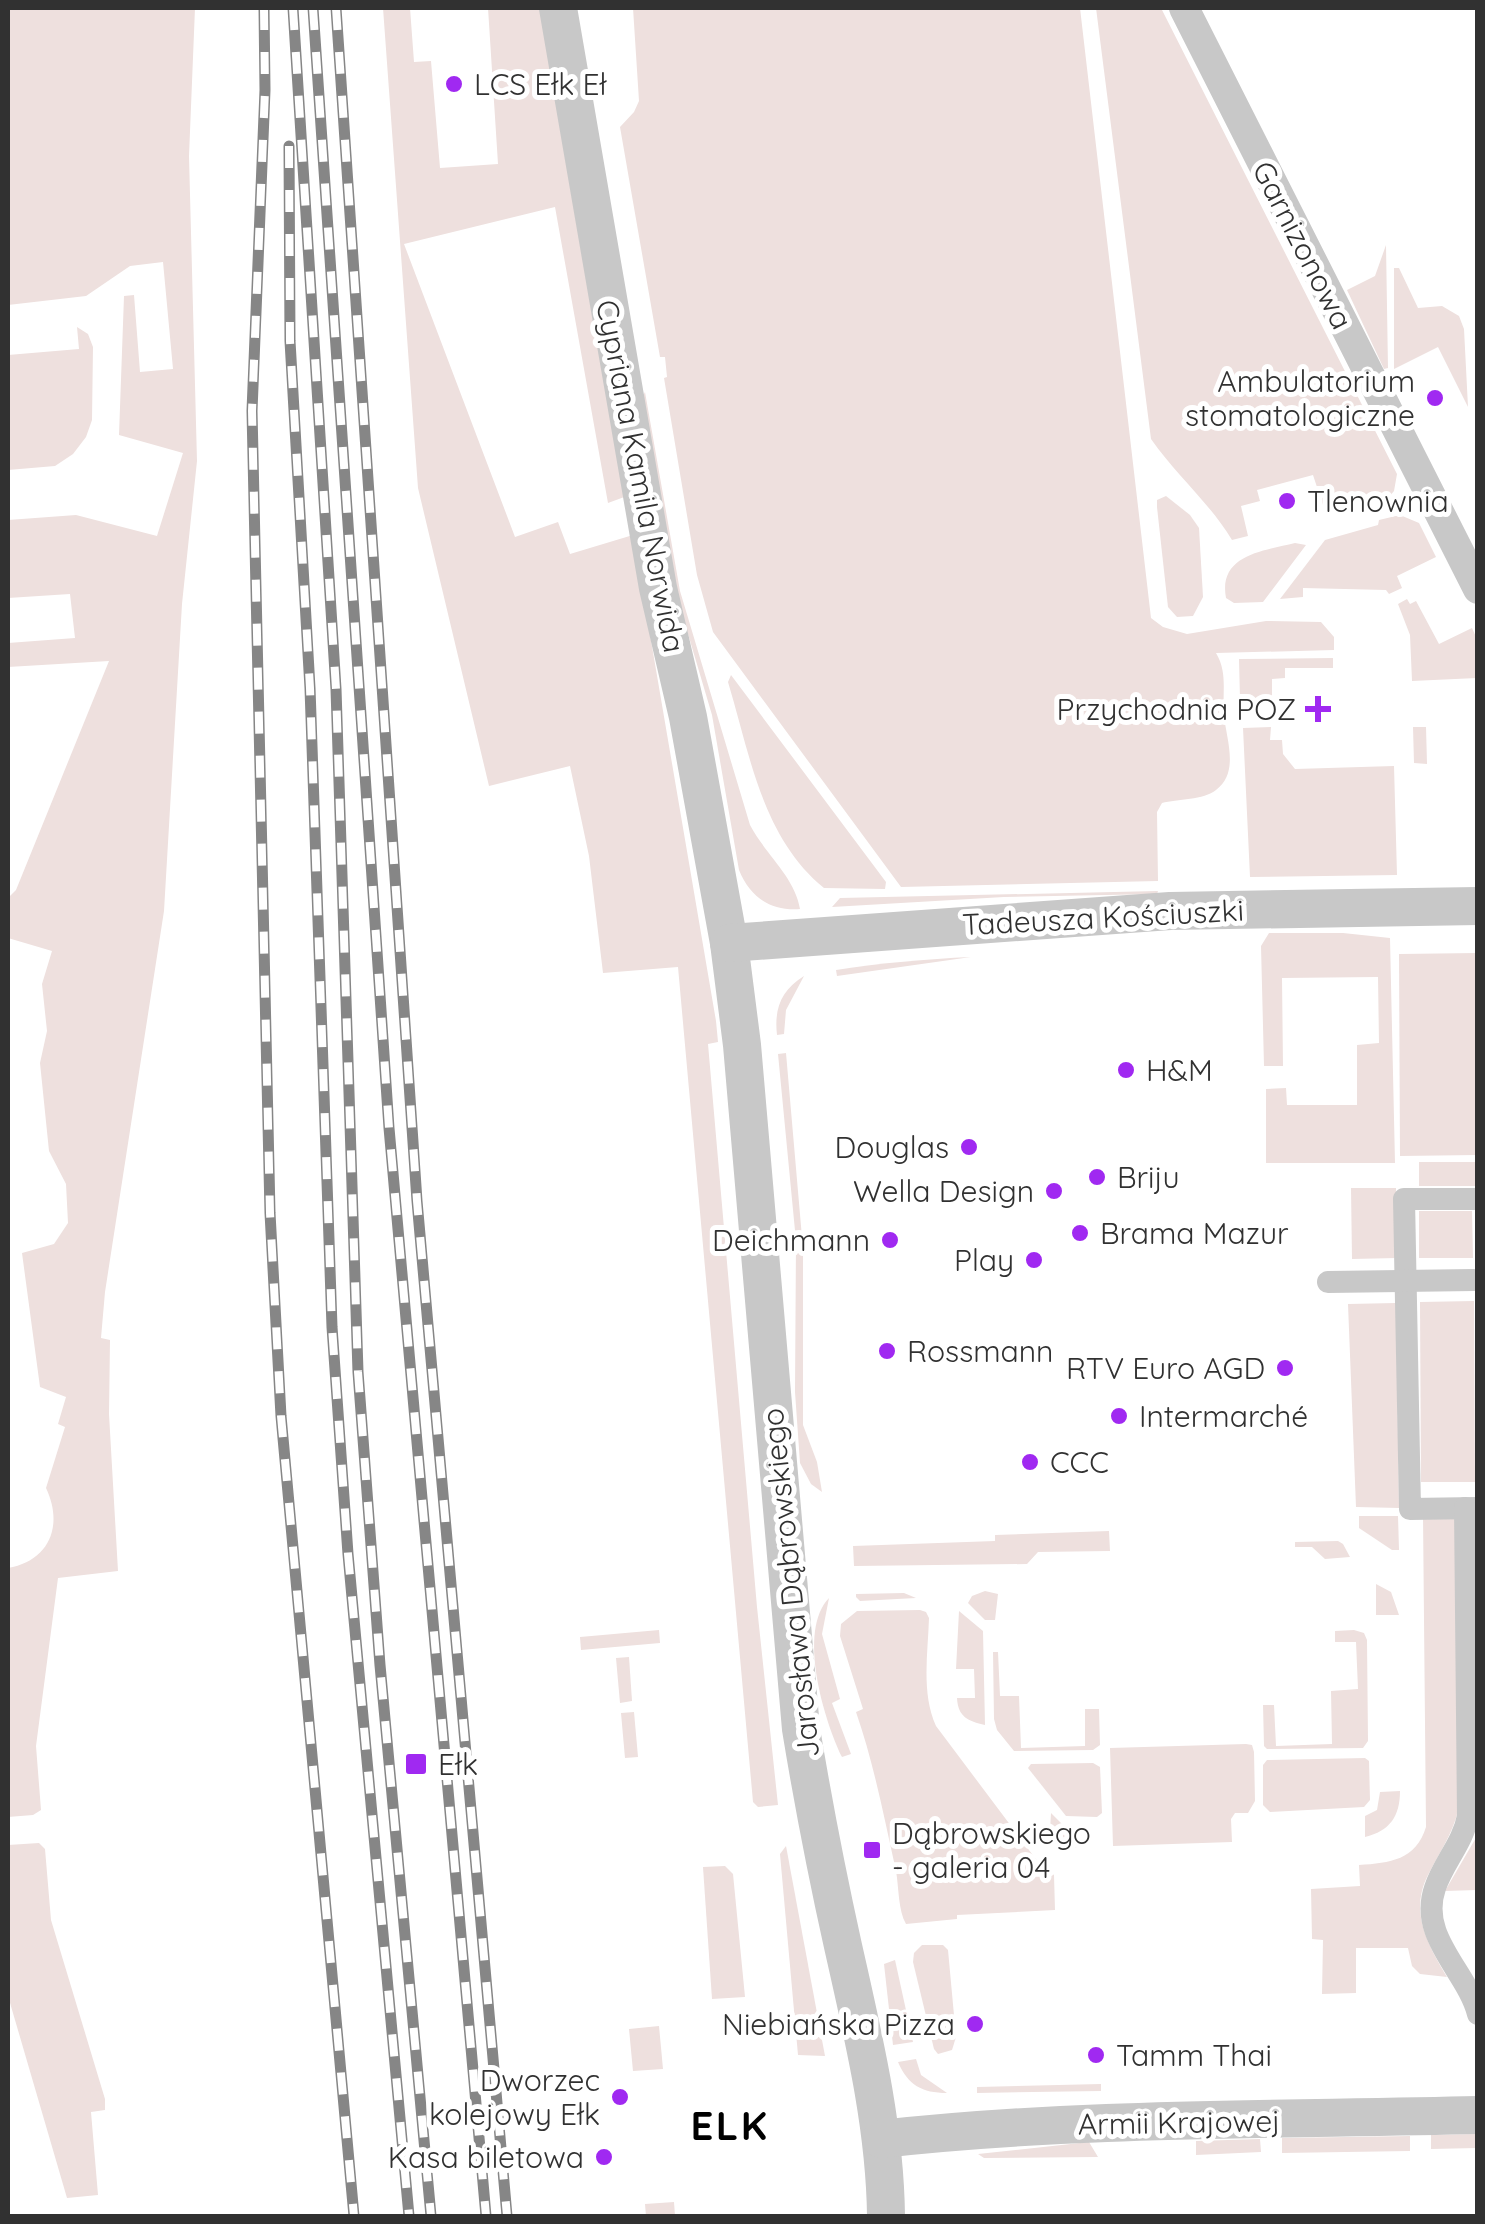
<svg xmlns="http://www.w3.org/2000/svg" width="1485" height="2224" font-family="Quicksand,sans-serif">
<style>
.green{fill:#eee0de}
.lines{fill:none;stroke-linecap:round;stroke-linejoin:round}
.pedestrian{stroke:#c8c8c8;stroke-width:22}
.minor{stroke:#c8c8c8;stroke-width:30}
.tertiary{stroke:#c8c8c8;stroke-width:38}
.rail-casing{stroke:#868686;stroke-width:11}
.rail{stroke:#fff;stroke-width:8;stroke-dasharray:22;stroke-linecap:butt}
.poi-dot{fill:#a029f1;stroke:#fff;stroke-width:4}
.labels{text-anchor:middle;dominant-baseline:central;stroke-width:10;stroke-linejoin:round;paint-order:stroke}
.poi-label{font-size:30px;fill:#313131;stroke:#fff;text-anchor:start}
.street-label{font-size:30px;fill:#313131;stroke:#fff}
.district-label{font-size:40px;font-weight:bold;letter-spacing:2.5px;fill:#000;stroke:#fff}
</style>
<rect width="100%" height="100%" fill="#fff"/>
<g class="green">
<path d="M 8,8 L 195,8 L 189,156 L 197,461 L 182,604 L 164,911 L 105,1292 L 101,1338 L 110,1340 L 109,1414 L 118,1571 L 58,1578 L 36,1746 L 41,1810 L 33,1815 L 8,1817 L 8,1568 C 49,1561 64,1526 46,1488 L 65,1427 L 58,1424 L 66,1397 L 40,1387 L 22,1253 L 54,1244 L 68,1223 L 66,1184 L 49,1151 L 40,1063 L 47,1031 L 42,984 L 52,951 L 8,938 L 8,898 L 16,890 L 109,661 L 8,667 L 8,643 L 75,638 L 70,594 L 8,598 L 8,520 L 76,515 L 157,536 L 183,453 L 119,435 L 124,296 L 134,295 L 140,372 L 173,369 L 163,262 L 130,266 L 86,296 L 8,305 Z"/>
<polygon points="383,8 410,8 414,62 431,61 440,168 498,164 488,8 543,8 627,496 608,503 555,207 404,244 515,537 558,522 570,554 633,535 716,1021 718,1042 708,1044 757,1607 778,1805 758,1807 753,1802 678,967 603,973 589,856 570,766 489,786 418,488"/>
<path d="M 633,8 L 1080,8 L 1151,618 L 1163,627 L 1187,634 L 1266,621 L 1321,622 L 1334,637 L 1334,650 L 1216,653 C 1228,673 1222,692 1224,715 C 1226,739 1240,772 1216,790 C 1204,800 1177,799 1162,803 L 1157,812 L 1158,881 L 901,887 L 713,632 L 697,575 L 664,378 L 667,377 L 665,357 L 660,357 L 620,127 L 634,112 L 639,101 Z"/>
<path d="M 1096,8 L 1161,8 L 1397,474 L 1394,491 L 1389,497 L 1326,514 L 1313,475 L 1257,490 L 1260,501 L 1241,506 L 1248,536 L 1232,540 C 1209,502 1176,475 1151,439 Z"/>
<polygon points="1386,245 1388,368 1384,369 1347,290 1375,276"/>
<polygon points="1394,268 1399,268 1418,308 1442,306 1459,316 1464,329 1468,407 1438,347 1394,369"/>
<polygon points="77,327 88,334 93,347 92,420 86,437 73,454 55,466 8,470 8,355 79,349"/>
<path d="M 645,392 L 680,591 L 750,825 C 765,854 795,877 800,909 C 770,911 750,897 739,870 L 712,715 L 675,590 L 643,396 Z"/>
<polygon points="1166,496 1190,515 1199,528 1203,597 1193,616 1177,617 1168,607 1157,507 1157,500"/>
<polygon points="1400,515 1419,523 1436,557 1397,576 1402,588 1389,594 1386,590 1303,588 1303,597 1280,599 1325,540 1378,525 1379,520"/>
<path d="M 1295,543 L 1306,545 L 1263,602 L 1234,603 L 1226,598 C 1218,555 1263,551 1295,543 Z"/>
<polygon points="1407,599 1410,604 1416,601 1439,644 1472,628 1477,639 1477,678 1412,681 1410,635 1398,604"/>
<polygon points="1333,658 1333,668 1285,668 1285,678 1272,679 1272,699 1240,699 1239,659"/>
<path d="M 731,675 L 886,882 L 885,889 L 824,888 C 762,837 750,755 728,682 Z"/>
<polygon points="1271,727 1270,740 1282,740 1283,754 1295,769 1394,766 1397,875 1250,877 1243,728"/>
<polygon points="1413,727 1426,727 1427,764 1414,763"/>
<polygon points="1158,891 1157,894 1004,897 832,907 840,898"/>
<polygon points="1269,933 1343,933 1390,938 1395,1163 1266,1163 1266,1089 1286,1088 1287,1105 1357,1105 1357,1045 1379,1043 1378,977 1282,978 1283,1066 1264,1066 1261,946"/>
<polygon points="1477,953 1477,1155 1400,1156 1399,954"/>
<path d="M 971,957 L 837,976 L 836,970 C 881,963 926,959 971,957 Z"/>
<path d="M 804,976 L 786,1010 L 784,1034 L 777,1035 C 774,1009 781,990 804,976 Z"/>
<polygon points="786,1053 803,1249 803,1425 817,1462 822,1492 811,1484 800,1463 795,1392 796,1241 778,1054"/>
<rect x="1419" y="1162" width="58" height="24"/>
<polygon points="1351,1188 1396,1188 1397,1258 1352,1259"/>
<polygon points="1419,1211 1472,1211 1473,1258 1419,1258"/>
<polygon points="1474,1301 1475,1482 1421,1482 1420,1302"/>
<polygon points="1396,1303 1399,1508 1356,1507 1348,1304"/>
<path d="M 1423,1515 L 1456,1515 L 1458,1811 C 1452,1835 1439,1853 1428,1875 C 1409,1912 1428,1945 1447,1977 L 1420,1974 L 1412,1966 L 1408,1948 L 1356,1948 L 1356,1993 L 1322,1994 L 1323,1940 L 1312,1939 L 1311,1889 L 1360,1886 L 1359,1865 C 1390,1863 1416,1860 1426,1827 Z"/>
<polygon points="1359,1516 1398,1516 1399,1550 1392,1550 1359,1528"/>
<polygon points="1109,1531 1110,1551 1038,1552 1027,1564 854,1566 853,1546 995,1541 995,1535"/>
<polygon points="1338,1541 1343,1544 1350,1557 1325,1559 1312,1547 1295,1547 1295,1542"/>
<polygon points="1376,1584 1391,1592 1399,1615 1376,1615"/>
<polygon points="985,1591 998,1594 995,1620 985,1620 968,1603 972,1596"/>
<polygon points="904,1593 916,1598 860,1601 856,1597 856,1594"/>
<path d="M 829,1598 L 822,1634 L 840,1699 L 832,1703 L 851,1754 L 842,1757 C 824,1720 797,1631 829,1598 Z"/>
<path d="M 920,1610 L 926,1612 L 929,1618 C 928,1653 921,1693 936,1726 L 1041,1866 L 1054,1875 L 1055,1910 L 957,1915 L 957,1919 L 906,1924 C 898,1910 899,1888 896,1871 C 884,1817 874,1764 856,1712 L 863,1709 L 840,1636 L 841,1624 L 857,1611 Z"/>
<path d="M 959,1611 L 983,1631 L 985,1725 C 968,1721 958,1717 957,1698 L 975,1698 L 974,1669 L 956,1669 Z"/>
<polygon points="659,1630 660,1643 581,1650 580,1637"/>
<polygon points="1354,1630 1364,1633 1367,1640 1368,1741 1363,1748 1267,1749 1264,1746 1263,1705 1274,1705 1276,1746 1332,1744 1331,1691 1358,1689 1356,1642 1335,1642 1335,1631"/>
<polygon points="993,1652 998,1652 1000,1696 1019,1696 1021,1748 1085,1746 1085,1709 1099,1709 1100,1745 1093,1750 1014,1751 997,1730 994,1719"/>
<polygon points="629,1657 632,1701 620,1703 616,1658"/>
<polygon points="634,1712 638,1757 625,1758 621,1713"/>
<polygon points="1246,1744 1252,1745 1254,1752 1255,1801 1248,1813 1235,1813 1231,1819 1232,1842 1113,1846 1110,1748"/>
<polygon points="1365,1758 1369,1761 1370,1800 1364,1807 1270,1812 1263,1805 1263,1765 1267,1760"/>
<polygon points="1093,1763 1100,1767 1102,1813 1097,1817 1066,1816 1028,1768 1031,1764"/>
<path d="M 1400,1791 C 1400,1816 1390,1831 1365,1837 L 1365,1816 L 1377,1810 L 1380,1792 Z"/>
<path d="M 1051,1813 L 1062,1824 L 1082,1826 L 1080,1847 C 1065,1849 1058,1841 1050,1830 Z"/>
<polygon points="1477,1836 1477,1890 1445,1891"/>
<polygon points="39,1843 45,1849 51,1920 105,2099 105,2110 91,2112 98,2195 67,2198 8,1996 8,1845"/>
<polygon points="786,1846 825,2056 798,2055 780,1854"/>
<polygon points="725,1866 733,1874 745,1997 712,1999 703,1867"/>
<polygon points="922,1945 943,1945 948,1950 956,2037 952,2050 938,2054 934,2049 913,1962 914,1953"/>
<polygon points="895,1960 913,2042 893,2045 884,1964"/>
<polygon points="659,2026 663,2069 633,2071 629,2029"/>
<path d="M 916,2059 L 921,2075 L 947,2093 C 922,2093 908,2085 898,2062 Z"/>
<polygon points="1101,2084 1101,2091 977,2093 977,2087"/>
<polygon points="1477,2134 1477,2148 1431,2149 1431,2135"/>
<polygon points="1410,2136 1410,2151 1282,2153 1282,2138"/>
<polygon points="1260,2139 1261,2152 1196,2155 1196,2141"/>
<polygon points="1089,2142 1098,2157 984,2158 978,2154"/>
<polygon points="674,2202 675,2216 646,2216 645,2204"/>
</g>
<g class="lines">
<g class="pedestrian">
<polyline points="1478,1199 1404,1199 1410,1509 1478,1508"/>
<polyline points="1328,1282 1474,1280"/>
<path d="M 1465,1508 L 1468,1816 C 1463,1843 1443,1863 1435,1888 C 1418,1937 1467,1971 1478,2014"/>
</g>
<polyline class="minor" points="1184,8 1478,589"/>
<g class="tertiary">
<path d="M 558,8 L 658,588 L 688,717 L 729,943 L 742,1045 L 801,1729 C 813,1802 827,1874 843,1946 C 863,2035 885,2125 886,2216"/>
<polyline points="729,943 1170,911 1478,906"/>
<path d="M 881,2139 C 1079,2117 1279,2120 1478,2115"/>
</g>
<defs>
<g id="rail">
<polyline points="264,8 265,90 252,411 270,1213 281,1416 354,2216"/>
<polyline points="293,8 336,689 358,1372 380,1665 431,2216"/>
<polyline points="313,8 389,1128 486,2216"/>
<polyline points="336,8 417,1201 507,2216"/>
<polyline points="289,146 290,341 310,688 332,1327 348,1554 409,2216"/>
</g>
</defs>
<use href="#rail" class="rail-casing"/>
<use href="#rail" class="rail"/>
</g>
<g class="poi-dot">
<circle cx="454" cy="84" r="10"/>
<circle cx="1435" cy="398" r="10"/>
<circle cx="1287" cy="501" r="10"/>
<path d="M1313 694h10v10h10v10h-10v10h-10v-10h-10v-10h10z"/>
<circle cx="1126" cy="1070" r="10"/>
<circle cx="969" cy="1147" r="10"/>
<circle cx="1097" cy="1177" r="10"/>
<circle cx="1054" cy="1191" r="10"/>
<circle cx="1080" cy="1233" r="10"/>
<circle cx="890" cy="1240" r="10"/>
<circle cx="1034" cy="1260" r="10"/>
<circle cx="887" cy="1351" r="10"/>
<circle cx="1285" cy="1368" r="10"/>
<circle cx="1119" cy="1416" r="10"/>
<circle cx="1030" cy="1462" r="10"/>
<rect x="404" y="1752" width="24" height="24" rx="5"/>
<rect x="862" y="1840" width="20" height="20" rx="5"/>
<circle cx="975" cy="2024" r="10"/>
<circle cx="1096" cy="2055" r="10"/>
<circle cx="620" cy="2097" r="10"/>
<circle cx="604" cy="2157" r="10"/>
</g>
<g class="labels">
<g class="poi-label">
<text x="474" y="84">LCS Ełk Eł</text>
<text x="1415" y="381" text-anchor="end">Ambulatorium<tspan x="1415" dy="34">stomatologiczne</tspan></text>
<text x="1307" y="501">Tlenownia</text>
<text x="1296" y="709" text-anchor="end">Przychodnia POZ</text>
<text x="1146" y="1070">H&amp;M</text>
<text x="949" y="1147" text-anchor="end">Douglas</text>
<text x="1117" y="1177">Briju</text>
<text x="1034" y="1191" text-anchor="end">Wella Design</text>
<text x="1100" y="1233">Brama Mazur</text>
<text x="870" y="1240" text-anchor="end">Deichmann</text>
<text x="1014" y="1260" text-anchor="end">Play</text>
<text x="907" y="1351">Rossmann</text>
<text x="1265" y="1368" text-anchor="end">RTV Euro AGD</text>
<text x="1139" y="1416">Intermarché</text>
<text x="1050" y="1462">CCC</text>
<text x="438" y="1764">Ełk</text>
<text x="892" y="1833">Dąbrowskiego<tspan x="892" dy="34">- galeria 04</tspan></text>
<text x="955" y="2024" text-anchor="end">Niebiańska Pizza</text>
<text x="1116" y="2055">Tamm Thai</text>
<text x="600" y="2080" text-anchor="end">Dworzec<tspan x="600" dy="34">kolejowy Ełk</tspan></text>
<text x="584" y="2157" text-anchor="end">Kasa biletowa</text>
</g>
<g class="street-label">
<text transform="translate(1303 245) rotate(63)">Garnizonowa</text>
<text transform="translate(641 476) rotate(79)">Cypriana Kamila Norwida</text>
<text transform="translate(1103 917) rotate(-3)">Tadeusza Kościuszki</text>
<text transform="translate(790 1583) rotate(-96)">Jarosława Dąbrowskiego</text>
<text transform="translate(1179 2122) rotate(-1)">Armii Krajowej</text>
</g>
<g class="district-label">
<text x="730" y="2125">ELK</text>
</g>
</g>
<rect width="1485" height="2224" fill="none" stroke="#313131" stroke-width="20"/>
</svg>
